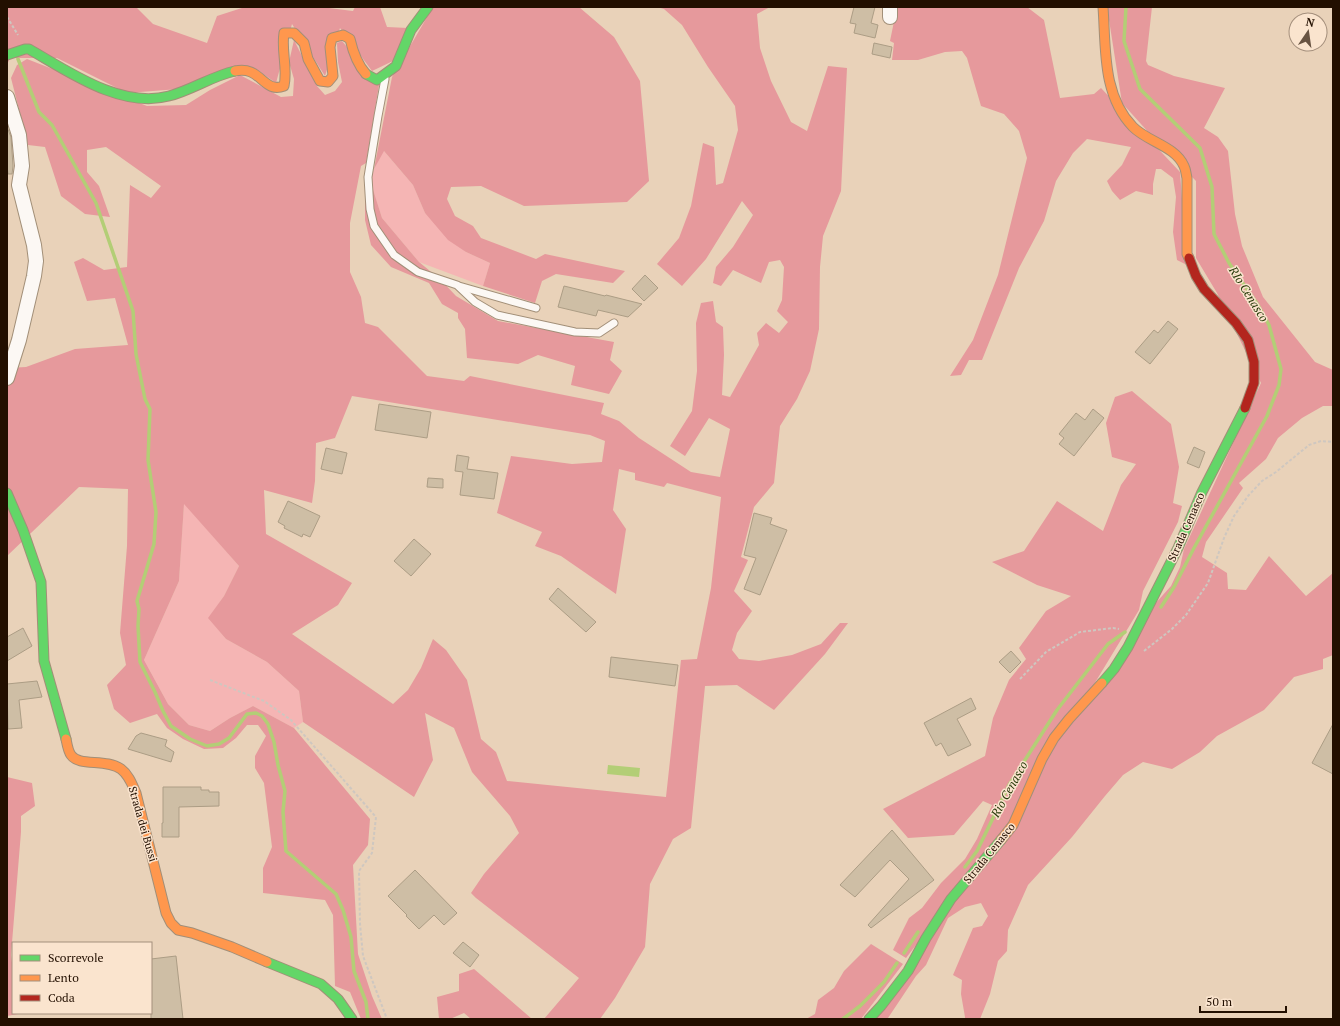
<svg xmlns="http://www.w3.org/2000/svg" width="1340" height="1026" font-family="'PT Serif',serif">
<style>
.green{fill:#f5b5b4}
.forest{fill:#e6999c;fill-rule:evenodd}
.water{fill:#b3ce76}
.lines{fill:none;stroke-linecap:round;stroke-linejoin:round}
.stream{stroke:#b3ce76;stroke-width:3.5}
.building{fill:#cebea5;stroke:#ac9d85}
.lane-casing{stroke:#a28f78;stroke-width:9}
.street-casing{stroke:#a28f78;stroke-width:16}
.fast-casing{stroke:#a28f78;stroke-width:11}
.slow-casing{stroke:#a28f78;stroke-width:11}
.jam-casing{stroke:#a28f78;stroke-width:11}
.path{stroke:#cec7c0;stroke-width:2;stroke-dasharray:3 2;stroke-linecap:butt}
.lane{stroke:#fcf8f4;stroke-width:7}
.street{stroke:#fcf8f4;stroke-width:14}
.fast{stroke:#63d668;stroke-width:9}
.slow{stroke:#ff974d;stroke-width:9}
.jam{stroke:#b3261e;stroke-width:9}
.labels{text-anchor:middle;dominant-baseline:central;stroke-width:3;stroke-linejoin:round;paint-order:stroke}
.street-label{font-size:11px;fill:#220f00;stroke:#fae4ce}
.water-label{font-size:12px;font-style:italic;fill:#263808;stroke:#fae4ce}
</style>
<rect width="100%" height="100%" fill="#e9d2b9"/>
<g class="green">
<polygon points="383,150 413,185 425,213 466,252 490,263 483,286 419,262 382,218 370,180 374,169"/>
<polygon points="184,503 239,566 224,596 209,618 226,639 267,662 299,691 303,722 294,728 253,706 230,718 210,731 189,725 168,704 144,660 179,581"/>
</g>
<g class="forest">
<polygon points="7,7 136,7 153,24 207,43 217,16 245,7 321,7 353,11 355,7 380,7 387,27 408,28 393,61 372,71 340,28 325,76 292,24 276,83 259,71 179,89 127,93 57,58 10,58 7,65"/>
<polygon points="433,7 579,7 614,37 640,81 649,181 627,202 524,206 481,186 451,187 447,199 455,216 473,226 481,238 536,259 545,254 625,271 613,283 556,274 542,281 535,303 483,286 490,263 466,252 448,240 425,213 413,185 384,151 374,169 392,77"/>
<path d="M 657,7 L 770,7 L 757,14 L 760,48 L 771,81 L 791,122 L 807,131 L 828,66 L 847,68 L 841,191 L 823,236 L 820,267 L 819,329 L 810,371 L 797,399 L 780,426 L 774,483 L 754,507 L 741,557 L 748,560 L 734,591 L 752,611 L 737,633 L 732,650 L 739,659 L 759,661 L 792,655 L 821,644 L 840,623 L 848,623 L 825,654 L 774,710 L 737,685 L 705,686 L 691,828 L 673,839 L 650,884 L 645,947 L 615,998 L 600,1019 L 544,1019 L 579,978 L 476,898 L 471,893 L 484,874 L 519,833 L 510,816 L 472,772 L 454,728 L 425,713 L 433,760 L 414,797 L 303,722 L 299,691 L 267,662 L 226,639 L 208,618 L 224,596 L 239,566 L 184,504 L 179,581 L 144,660 L 168,704 L 189,725 L 210,731 L 230,718 L 253,706 L 294,728 L 370,819 L 368,845 L 353,865 L 358,954 L 372,996 L 382,1019 L 361,1019 L 350,992 L 335,986 L 333,915 L 325,900 L 263,893 L 263,868 L 272,847 L 264,783 L 255,768 L 255,756 L 266,736 L 258,725 L 247,725 L 236,738 L 223,748 L 204,749 L 183,739 L 167,728 L 157,714 L 130,723 L 114,709 L 107,685 L 126,665 L 120,633 L 127,546 L 128,489 L 79,487 L 7,556 L 7,368 L 26,367 L 75,349 L 128,345 L 115,298 L 87,301 L 74,262 L 83,258 L 104,270 L 127,267 L 130,185 L 151,198 L 161,186 L 106,147 L 87,150 L 87,172 L 99,186 L 110,217 L 85,214 L 61,196 L 45,147 L 28,145 L 11,78 L 17,65 L 27,59 L 147,106 L 186,105 L 210,90 L 240,75 L 281,97 L 293,96 L 294,79 L 289,62 L 294,40 L 317,86 L 325,95 L 335,91 L 342,82 L 338,62 L 337,43 L 342,41 L 379,85 L 366,163 L 361,166 L 350,223 L 350,272 L 361,297 L 365,323 L 378,327 L 427,376 L 464,381 L 470,376 L 604,403 L 601,414 L 619,421 L 639,438 L 691,472 L 720,477 L 730,429 L 709,418 L 685,456 L 670,446 L 692,411 L 697,371 L 696,323 L 701,303 L 713,301 L 716,322 L 723,327 L 724,355 L 722,395 L 730,397 L 759,345 L 757,333 L 766,323 L 779,333 L 788,322 L 777,311 L 782,300 L 784,267 L 780,260 L 769,262 L 761,283 L 733,270 L 721,286 L 713,283 L 716,267 L 733,247 L 753,215 L 742,201 L 706,259 L 682,286 L 657,264 L 679,238 L 691,206 L 703,143 L 714,147 L 716,185 L 723,183 L 738,130 L 735,106 L 708,67 L 682,25 L 664,9 ZM 352,396 L 590,435 L 605,441 L 602,462 L 572,464 L 511,456 L 497,513 L 542,532 L 535,546 L 561,556 L 616,594 L 626,529 L 613,510 L 619,469 L 635,473 L 635,480 L 664,487 L 667,483 L 721,497 L 711,588 L 697,659 L 681,660 L 666,797 L 507,781 L 496,752 L 481,739 L 467,680 L 446,650 L 433,639 L 421,668 L 408,690 L 393,704 L 292,634 L 338,605 L 352,583 L 266,534 L 264,490 L 312,503 L 315,481 L 316,443 L 335,438 Z"/>
<polygon points="897,7 1027,7 1044,20 1060,98 1094,94 1101,88 1180,172 1187,265 1177,260 1173,232 1176,197 1173,178 1161,169 1156,169 1153,184 1153,195 1136,191 1120,200 1112,191 1107,181 1122,165 1131,147 1087,139 1073,153 1056,181 1044,221 1019,268 982,360 969,360 961,375 950,376 973,340 998,275 1027,158 1019,131 1004,114 981,106 967,58 962,51 945,52 918,60 892,60 894,43 890,41"/>
<polygon points="1107,7 1152,7 1146,61 1148,65 1174,76 1225,88 1204,128 1218,137 1228,151 1235,214 1242,246 1263,297 1315,362 1333,370 1333,406 1323,406 1302,418 1278,438 1266,459 1239,483 1243,488 1206,542 1202,557 1227,573 1228,589 1246,590 1269,556 1306,596 1333,573 1333,655 1323,659 1323,669 1294,677 1264,710 1217,736 1200,752 1172,769 1143,762 1123,775 1105,796 1072,837 1028,885 1008,930 1007,951 998,961 990,994 980,1019 965,1019 965,1017 961,994 962,980 953,975 973,928 982,926 988,916 981,903 965,907 948,918 926,965 916,976 888,1018 873,1019 1045,760 1154,605 1171,586 1180,567 1184,549 1261,383 1217,293 1196,258 1196,181 1150,134 1122,103"/>
<polygon points="365,178 370,180 382,218 419,262 441,280 456,296 498,321 614,342 610,360 622,371 609,394 571,385 575,366 538,355 518,364 467,358 465,329 458,318 458,313 442,304 429,283 391,267 371,245 365,220"/>
<polygon points="1132,391 1171,424 1179,467 1173,503 1182,506 1178,522 1143,591 1139,610 1010,823 906,958 893,950 909,918 922,908 941,883 965,859 977,839 992,805 983,801 954,835 908,838 883,809 985,756 993,718 1009,680 1026,659 1019,648 1046,611 1071,596 1037,585 992,562 1024,551 1057,501 1103,531 1121,485 1136,464 1112,457 1106,423 1115,397"/>
<polygon points="7,777 32,783 35,806 21,816 21,832 11,955 13,970 13,1013 23,1013 7,1016"/>
<polygon points="871,944 903,964 861,1019 806,1019 815,1014 818,1000 834,988 844,971"/>
<polygon points="474,969 532,1019 471,1019 464,1013 450,1019 439,1019 437,997 459,991 459,974"/>
</g>
<polygon class="water" points="608,765 640,768 639,777 607,774"/>
<g class="lines">
<g class="stream">
<polyline points="1126,7 1124,41 1140,89 1200,148 1212,187 1214,234 1229,263 1258,305 1269,325 1281,369 1279,385 1267,416 1194,548 1174,587 1161,607"/>
<polyline points="18,59 39,112 52,125 96,203 133,311 136,354 145,399 150,409 148,460 156,512 154,544 137,601 139,609 138,626 140,662 155,692 163,711 171,726 190,739 207,746 219,744 229,738 247,714 256,713 262,716 268,724 274,742 278,765 285,791 283,812 286,851 336,894 343,910 351,937 354,971 366,1002 368,1019"/>
<polyline points="965,867 977,851 1009,785 1057,710 1108,644 1125,632"/>
<polyline points="904,953 918,932"/>
<polyline points="843,1019 860,1006 884,982 897,963"/>
</g>
</g>
<g class="building">
<polygon points="854,7 875,7 871,23 878,25 875,38 854,33 856,24 850,23"/>
<polygon points="874,43 892,47 890,58 872,54"/>
<polygon points="7,127 11,137 13,166 12,174 8,174 7,166"/>
<polygon points="645,275 658,288 644,301 632,289"/>
<polygon points="564,286 605,296 606,295 642,304 628,317 598,310 596,316 558,307"/>
<polygon points="1168,321 1178,329 1150,364 1135,352 1154,330 1158,333"/>
<polygon points="379,404 431,412 427,438 375,430"/>
<polygon points="1093,409 1104,418 1074,456 1059,444 1064,438 1059,434 1076,413 1085,420"/>
<polygon points="1194,447 1205,452 1199,468 1187,463"/>
<polygon points="326,448 347,453 342,474 321,469"/>
<polygon points="457,455 469,457 467,469 498,473 494,499 460,495 463,472 455,471"/>
<polygon points="428,478 443,479 443,488 427,487"/>
<polygon points="288,501 320,516 310,537 303,534 302,537 284,528 285,526 278,522"/>
<polygon points="754,513 772,518 770,524 787,530 760,595 744,589 756,558 744,555"/>
<polygon points="414,539 431,554 411,576 394,561"/>
<polygon points="558,588 596,622 586,632 549,599"/>
<polygon points="23,628 32,646 7,661 7,637"/>
<polygon points="1011,651 1021,662 1010,673 999,662"/>
<polygon points="611,657 678,665 675,686 609,677"/>
<polygon points="37,681 42,697 19,700 22,728 8,729 7,684"/>
<polygon points="971,698 976,709 957,719 971,745 948,756 941,743 936,746 924,723"/>
<polygon points="1333,724 1333,774 1312,763"/>
<polygon points="141,733 167,740 165,746 174,752 171,762 128,749 136,736"/>
<polygon points="163,787 201,787 201,790 209,790 209,792 219,792 219,806 179,807 179,837 162,837 162,823 163,823"/>
<polygon points="892,830 934,880 871,928 868,925 909,879 890,860 855,897 840,885"/>
<polygon points="415,870 457,913 444,925 434,915 419,929 406,916 407,915 388,896"/>
<polygon points="463,942 479,955 470,967 453,953"/>
<polygon points="176,956 183,1019 151,1019 151,959"/>
</g>
<g class="lines">
<defs>
<g id="lane">
<polyline points="385,79 378,116 368,177 370,209 374,226 394,255 418,272 457,285 475,302 497,315 575,332 599,333 614,323"/>
<polyline points="459,286 536,308"/>
</g>
<g id="street">
<polyline points="890,7 890,17"/>
<polyline points="7,97 19,135 22,166 19,185 34,245 36,261 34,276 19,340 7,378"/>
</g>
<g id="fast">
<path d="M 7,55 L 25,49 L 29,49 C 69,72 121,109 169,96 C 192,90 212,76 235,71"/>
<polyline points="366,74 377,80 396,66 411,30 428,7"/>
<polyline points="7,493 23,530 41,582 44,661 66,739"/>
<polyline points="1102,683 1114,669 1128,647 1178,548 1202,492 1245,408"/>
<polyline points="267,962 321,984 338,999 352,1019"/>
<polyline points="869,1019 881,1006 908,971 926,938 951,899 1001,840"/>
</g>
<g id="slow">
<path d="M 1103,7 C 1106,48 1102,95 1133,127 C 1148,142 1175,146 1184,166 C 1186,170 1186,174 1187,178 L 1187,254 L 1189,258"/>
<path d="M 235,71 C 261,65 263,94 284,86 C 288,68 281,51 284,33 L 294,33 L 304,43 L 308,59 L 320,81 L 328,82 L 333,76 L 330,47 L 332,38 L 343,35 L 350,39 C 353,52 357,64 366,74"/>
<path d="M 66,739 C 67,744 68,751 71,755 C 79,767 106,758 121,769 C 129,775 132,784 136,793 L 166,913 L 171,923 L 178,930 L 192,933 L 232,947 L 267,962"/>
<polyline points="1001,840 1013,825 1042,759 1054,738 1069,719 1102,683"/>
</g>
<polyline id="jam" points="1189,258 1196,276 1204,289 1236,323 1248,340 1254,362 1254,383 1245,408"/>
</defs>
<use href="#lane" class="lane-casing"/>
<use href="#street" class="street-casing"/>
<use href="#fast" class="fast-casing"/>
<use href="#slow" class="slow-casing"/>
<use href="#jam" class="jam-casing"/>
<g class="path">
<polyline points="7,17 18,35"/>
<polyline points="1144,651 1172,629 1186,615 1208,583 1224,538 1234,516 1248,496 1262,481 1276,472 1309,445 1321,441 1333,442"/>
<polyline points="1020,679 1046,652 1080,632 1113,628 1119,629"/>
<polyline points="210,680 264,701 291,720 376,817 372,853 359,871 360,924 363,956 387,1019"/>
</g>
<use href="#lane" class="lane"/>
<use href="#street" class="street"/>
<use href="#fast" class="fast"/>
<use href="#slow" class="slow"/>
<use href="#jam" class="jam"/>
</g>
<g class="labels">
<g class="street-label">
<text transform="translate(1186 527) rotate(-66)">Strada Cenasco</text>
<text transform="translate(143 824) rotate(74)">Strada dei Bussi</text>
<text transform="translate(989 853) rotate(-51)">Strada Cenasco</text>
</g>
<g class="water-label">
<text transform="translate(1249 294) rotate(58)">RIo Cenasco</text>
<text transform="translate(1009 789) rotate(-61)">Rio Cenasco</text>
</g>
</g>
<rect width="1340" height="1026" fill="none" stroke="#220f00" stroke-width="16"/>
<rect x="12" y="942" width="140" height="72" fill="#fae4ce" stroke="#a48f7c"/>
<rect x="20" y="955" width="20" height="6" fill="#63d668" stroke="#a48f7c"/>
<text x="48" y="962" font-size="12" fill="#220f00">Scorrevole</text>
<rect x="20" y="975" width="20" height="6" fill="#ff974d" stroke="#a48f7c"/>
<text x="48" y="982" font-size="12" fill="#220f00">Lento</text>
<rect x="20" y="995" width="20" height="6" fill="#b3261e" stroke="#a48f7c"/>
<text x="48" y="1002" font-size="12" fill="#220f00">Coda</text>
<g transform="translate(1308 32) rotate(13)"><circle r="19" fill="#fae4ce" stroke="#a48f7c"/>
<path d="M0-3L7 15L0 10L-7 15Z" fill="#685341"/>
<text y="-6" font-size="11" font-weight="bold" text-anchor="middle" fill="#220f00">N</text>
</g>
<path d="M1200 1006v6h86v-6" fill="none" stroke="#220f00" stroke-width="2"/>
<text x="1206" y="1006" font-size="12" fill="#220f00" stroke="#fae4ce" stroke-width="3" paint-order="stroke">50 m</text>
</svg>
